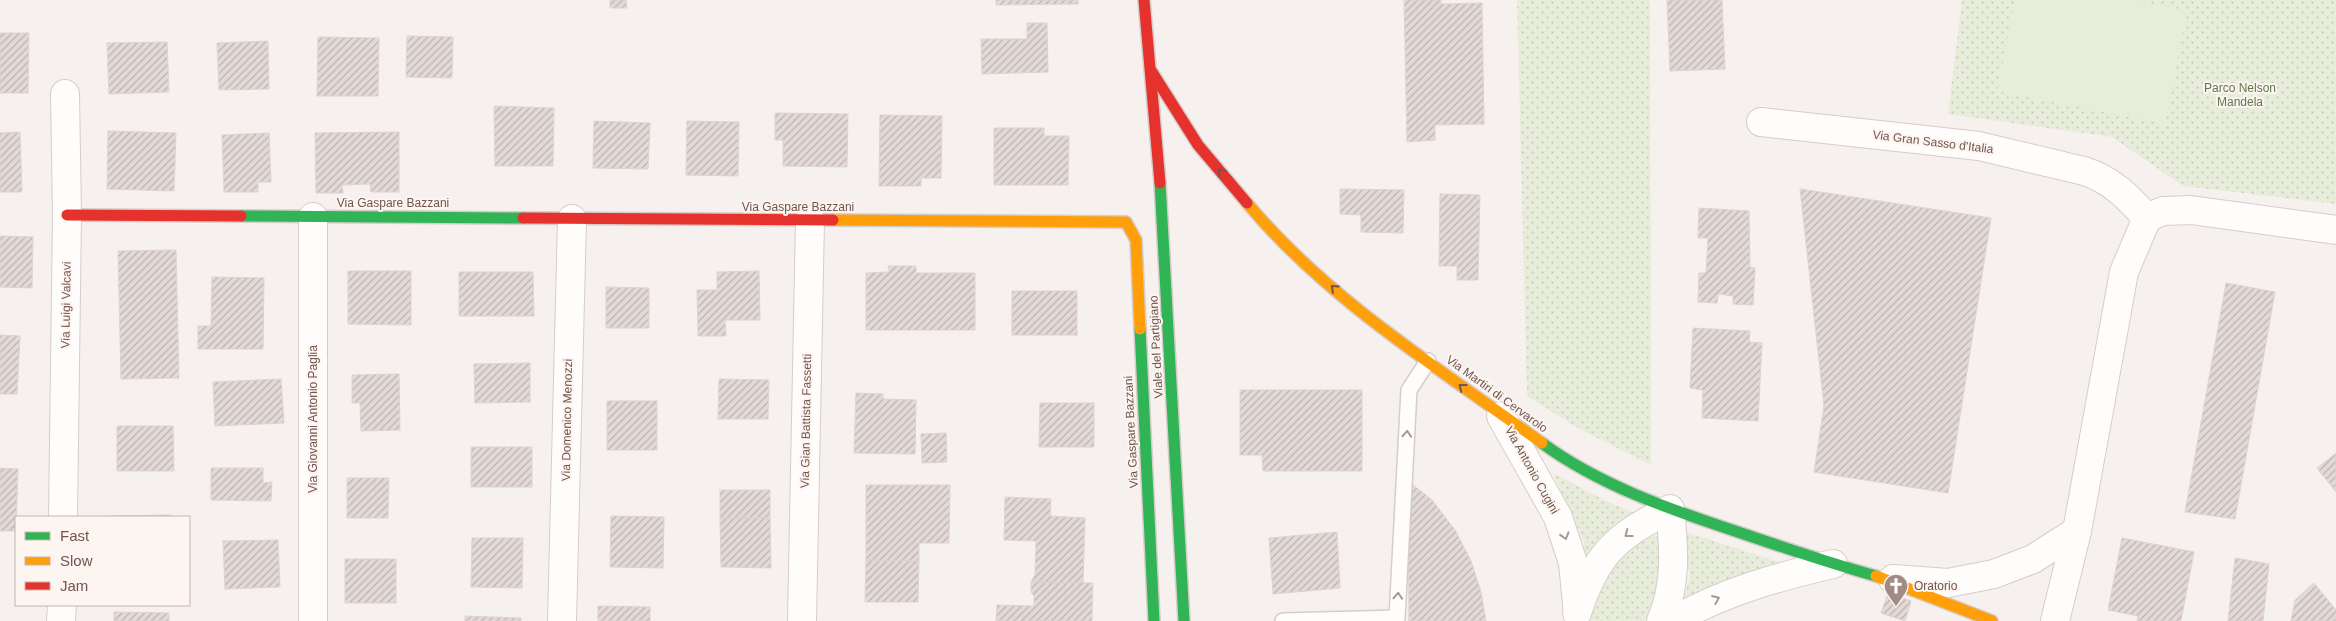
<svg xmlns="http://www.w3.org/2000/svg" width="2336" height="621" font-family="Arial,sans-serif">
<style>
.green{fill:url(#green-dots)}
.pitch{fill:#e8ecda}
.building{fill:url(#building-hatch);stroke:#ded3d1}
.lines{fill:none;stroke-linecap:round;stroke-linejoin:round}
.lane-casing{stroke:#d5cdca;stroke-width:18}
.street-casing{stroke:#d5cdca;stroke-width:30}
.fast-casing{stroke:#d6cdca;stroke-width:14}
.slow-casing{stroke:#d6cdca;stroke-width:14}
.jam-casing{stroke:#d6cdca;stroke-width:14}
.lane{stroke:#fefdfc;stroke-width:15}
.street{stroke:#fefdfc;stroke-width:28}
.fast{stroke:#30b455;stroke-width:11}
.slow{stroke:#ff9f0a;stroke-width:11}
.jam{stroke:#e5322d;stroke-width:11}
.oneway{stroke:#725450}
.oneway2{stroke:#aa9895}
.labels{text-anchor:middle;dominant-baseline:central;stroke-width:4;stroke-linejoin:round;paint-order:stroke}
.park-label{font-size:12px;fill:#61774a;stroke:#fdf5f0}
.street-label{font-size:12px;fill:#725450;stroke:#fdf5f0}
.poi-label{font-size:12px;fill:#725450;stroke:#fdf5f0;text-anchor:start}
</style>
<defs>
<pattern id="green-dots" width="8" height="8" patternUnits="userSpaceOnUse" patternTransform="scale(1.25)"><rect width="8" height="8" fill="#e8ecda"/><path d="M2 2h.1M6 6h.1" fill="none" stroke="#caccbd" stroke-width="1.8" stroke-linecap="round"/></pattern>
<pattern id="building-hatch" width="6" height="6" patternUnits="userSpaceOnUse" patternTransform="scale(1.25)"><rect width="6" height="6" fill="#e3d9d6"/><path d="M-1 1l2-2M0 6l6-6M5 7l2-2" fill="none" stroke="#bcb3b0"/></pattern>
</defs>
<rect width="100%" height="100%" fill="#f6f1ee"/>
<g class="green">
<polygon points="1517,0 1650,0 1651,465 1576,427 1527,396"/>
<polygon points="1962,0 2336,0 2336,204 2183,186 2112,137 1948,114"/>
<polygon points="1553,473 1606,501 1637,514 1617,525 1584,558 1584,542"/>
<path d="M 1683,531 L 1782,563 C 1746,573 1715,586 1682,602 L 1690,578 Z"/>
<polygon points="1653,534 1663,539 1655,607 1644,621 1589,621 1592,601 1602,579 1627,547"/>
</g>
<polygon class="pitch" points="2015,0 2133,0 2187,11 2165,124 1997,91"/>
<g class="building">
<polygon points="610,0 626,0 627,8 610,8"/>
<polygon points="996,0 1078,0 1078,4 996,5"/>
<polygon points="1404,0 1441,0 1441,4 1482,3 1484,124 1435,125 1435,140 1407,142"/>
<polygon points="1667,0 1722,0 1725,69 1670,71"/>
<polygon points="1027,23 1047,23 1048,72 982,74 981,39 1027,39"/>
<polygon points="0,33 29,33 28,93 0,93"/>
<polygon points="407,36 453,37 452,78 406,77"/>
<polygon points="318,37 379,38 378,96 317,96"/>
<polygon points="268,41 269,89 219,90 217,43"/>
<polygon points="167,42 169,92 109,94 107,43"/>
<polygon points="494,106 554,108 553,166 495,166"/>
<polygon points="775,113 848,114 847,167 783,166 783,140 775,140"/>
<polygon points="880,115 942,116 941,178 921,178 921,186 879,186"/>
<polygon points="594,121 650,123 648,169 593,168"/>
<polygon points="687,121 739,122 738,176 686,175"/>
<polygon points="994,128 1044,128 1044,136 1069,136 1068,185 994,185"/>
<polygon points="108,131 176,133 174,191 107,189"/>
<polygon points="20,132 22,192 0,192 0,133"/>
<polygon points="399,132 399,192 371,192 370,184 342,185 343,193 316,193 315,133"/>
<polygon points="269,133 271,182 258,182 258,192 224,192 222,135"/>
<polygon points="1340,189 1404,190 1403,233 1361,232 1361,215 1340,214"/>
<polygon points="1800,189 1991,218 1948,493 1814,472 1824,406"/>
<polygon points="1440,194 1480,195 1478,280 1457,280 1457,266 1439,266"/>
<polygon points="1699,208 1749,211 1750,267 1755,268 1753,305 1733,304 1733,296 1718,294 1717,303 1698,302 1699,273 1706,273 1708,238 1698,238"/>
<polygon points="0,236 33,237 32,288 0,287"/>
<polygon points="176,250 179,378 121,379 118,251"/>
<polygon points="888,266 916,266 916,273 975,273 975,330 866,330 866,273 889,272"/>
<polygon points="348,271 411,271 411,325 348,324"/>
<polygon points="759,271 760,320 725,320 726,336 698,336 697,290 717,290 717,272"/>
<polygon points="459,272 533,272 534,316 459,316"/>
<polygon points="212,277 264,278 263,349 198,349 198,326 211,326"/>
<polygon points="2226,283 2275,292 2235,519 2185,512"/>
<polygon points="606,287 649,288 649,328 606,328"/>
<rect x="1012" y="291" width="65" height="44"/>
<polygon points="1693,328 1750,331 1749,342 1762,343 1758,421 1702,418 1703,390 1690,388"/>
<polygon points="0,335 20,336 17,394 0,394"/>
<polygon points="530,363 530,402 475,403 474,364"/>
<polygon points="399,374 400,430 361,431 360,403 352,403 352,375"/>
<polygon points="281,379 284,423 215,426 213,382"/>
<polygon points="719,379 769,380 768,419 718,419"/>
<polygon points="1240,390 1362,390 1362,471 1263,471 1262,455 1240,455"/>
<polygon points="856,393 883,394 883,399 916,400 915,454 854,453"/>
<rect x="607" y="401" width="50" height="49"/>
<polygon points="1040,403 1094,403 1094,447 1039,447"/>
<polygon points="117,426 173,426 174,471 117,471"/>
<polygon points="946,433 947,462 922,463 921,434"/>
<rect x="471" y="447" width="61" height="40"/>
<polygon points="2336,453 2336,492 2317,468"/>
<polygon points="0,468 18,469 16,531 0,531"/>
<polygon points="211,468 263,468 263,483 272,482 271,501 211,500"/>
<polygon points="347,478 389,478 388,518 347,518"/>
<polygon points="1408,481 1432,500 1455,530 1471,561 1481,592 1486,621 1409,621"/>
<polygon points="866,485 950,485 949,543 919,543 919,561 866,560"/>
<rect x="720" y="490" width="50" height="28"/>
<polygon points="1005,497 1051,499 1050,516 1085,518 1083,583 1031,582 1035,575 1036,541 1004,540"/>
<polygon points="171,515 171,517 111,517 111,516"/>
<polygon points="611,516 664,517 663,568 610,567"/>
<polygon points="720,518 770,518 771,568 721,567"/>
<polygon points="1337,532 1340,588 1273,594 1269,538"/>
<polygon points="472,538 523,538 522,588 471,587"/>
<polygon points="2122,538 2194,552 2181,621 2137,621 2138,616 2108,610"/>
<polygon points="278,540 280,587 225,589 223,541"/>
<polygon points="2235,558 2269,564 2263,621 2228,621"/>
<rect x="345" y="559" width="51" height="44"/>
<polygon points="866,560 919,561 918,602 865,602"/>
<polygon points="1031,582 1093,583 1092,621 996,621 997,605 1034,606 1034,596 1031,592"/>
<polygon points="2314,583 2336,610 2336,621 2291,621 2295,600"/>
<polygon points="1888,593 1911,601 1905,621 1881,613"/>
<polygon points="598,606 650,607 650,621 598,621"/>
<polygon points="114,612 169,613 169,621 114,621"/>
<polygon points="465,616 521,618 521,621 465,621"/>
</g>
<g class="lines">
<defs>
<polyline id="lane" points="1283,621 1397,618 1409,390 1428,361"/>
<g id="street">
<path d="M 1761,122 L 1979,146 L 2084,171 C 2112,180 2128,197 2147,218"/>
<polyline points="1501,416 1558,517 1573,563 1577,604"/>
<polyline points="63,517 67,215 65,94"/>
<polyline points="1893,579 1948,583 1994,574 2033,559 2077,531"/>
<path d="M 1577,613 C 1596,554 1615,537 1670,509 C 1674,548 1677,584 1661,621"/>
<polyline points="61,621 62,605"/>
<polyline points="313,621 313,217"/>
<polyline points="562,621 572,219"/>
<polyline points="802,621 810,220"/>
<path d="M 1673,621 C 1723,592 1777,577 1833,564"/>
<polyline points="2055,621 2077,531 2124,272 2147,218 2163,211 2191,210 2336,230"/>
</g>
<g id="fast">
<polyline points="1160,183 1184,621"/>
<polyline points="241,216 523,218"/>
<polyline points="1140,329 1154,621"/>
<path d="M 1542,443 C 1599,485 1669,509 1735,531 C 1782,547 1829,563 1876,576"/>
</g>
<g id="slow">
<path d="M 1247,203 C 1328,300 1440,369 1542,443"/>
<polyline points="833,220 1126,222 1136,240 1140,329"/>
<polyline points="1876,576 1992,621"/>
</g>
<g id="jam">
<polyline points="1144,0 1160,183"/>
<polyline points="1152,72 1198,145 1247,203"/>
<polyline points="67,215 241,216"/>
<polyline points="523,218 833,220"/>
</g>
</defs>
<use href="#lane" class="lane-casing"/>
<use href="#street" class="street-casing"/>
<use href="#fast" class="fast-casing"/>
<use href="#slow" class="slow-casing"/>
<use href="#jam" class="jam-casing"/>
<use href="#lane" class="lane"/>
<use href="#street" class="street"/>
<use href="#fast" class="fast"/>
<use href="#slow" class="slow"/>
<use href="#jam" class="jam"/>
</g>
<defs><path id="oneway-chevron" d="M-2-3.5L2.5 0L-2 3.5" fill="none" stroke-width="1.6" stroke-linecap="round" stroke-linejoin="round" transform="scale(1.25)"/></defs>
<g class="oneway">
<use href="#oneway-chevron" transform="translate(1221 172) rotate(-130)"/>
<use href="#oneway-chevron" transform="translate(1334 288) rotate(-138)"/>
<use href="#oneway-chevron" transform="translate(1462 387) rotate(-143)"/>
</g>
<g class="oneway2">
<use href="#oneway-chevron" transform="translate(1407 434) rotate(-87)"/>
<use href="#oneway-chevron" transform="translate(1628 534) rotate(142)"/>
<use href="#oneway-chevron" transform="translate(1565 536) rotate(73)"/>
<use href="#oneway-chevron" transform="translate(1398 596) rotate(-87)"/>
<use href="#oneway-chevron" transform="translate(1716 599) rotate(-23)"/>
</g>
<defs>
<symbol id="church-pin" viewBox="-11 -11 22 30"><path d="M0 17L-7.5 6A9.5 9.5 0 1 1 7.5 6Z" fill="#a08b87" stroke="#fdf5f0"/><path d="M-1.2-6h2.4v3.5h3.3v2.4h-3.3V6h-2.4V-.1h-3.3v-2.4h3.3Z" fill="#fff"/></symbol>
</defs>
<g fill-rule="evenodd">
<use href="#church-pin" x="1882" y="572" width="28" height="38"/>
</g>
<g class="labels">
<g class="park-label">
<text x="2240" y="88">Parco Nelson<tspan x="2240" dy="14">Mandela</tspan></text>
</g>
<g class="street-label">
<text transform="translate(1933 142) rotate(7)">Via Gran Sasso d'Italia</text>
<text x="393" y="203">Via Gaspare Bazzani</text>
<text x="798" y="207">Via Gaspare Bazzani</text>
<text transform="translate(66 305) rotate(-89)">Via Luigi Valcavi</text>
<text transform="translate(1156 347) rotate(-93)">Viale del Partigiano</text>
<text transform="translate(1497 394) rotate(36)">Via Martiri di Cervarolo</text>
<text transform="translate(313 419) rotate(-90)">Via Giovanni Antonio Paglia</text>
<text transform="translate(567 420) rotate(-89)">Via Domenico Menozzi</text>
<text transform="translate(806 421) rotate(-89)">Via Gian Battista Fassetti</text>
<text transform="translate(1131 432) rotate(-93)">Via Gaspare Bazzani</text>
<text transform="translate(1532 470) rotate(61)">Via Antonio Cugini</text>
</g>
<g class="poi-label">
<text x="1914" y="586">Oratorio</text>
</g>
</g>
<rect x="15" y="516" width="175" height="90" fill="#fdf5f0" stroke="#c5b5b0"/>
<rect x="25" y="532" width="25" height="8" fill="#30b455" stroke="#c5b5b0"/>
<text x="60" y="541" font-size="15" fill="#725450">Fast</text>
<rect x="25" y="557" width="25" height="8" fill="#ff9f0a" stroke="#c5b5b0"/>
<text x="60" y="566" font-size="15" fill="#725450">Slow</text>
<rect x="25" y="582" width="25" height="8" fill="#e5322d" stroke="#c5b5b0"/>
<text x="60" y="591" font-size="15" fill="#725450">Jam</text>
</svg>
